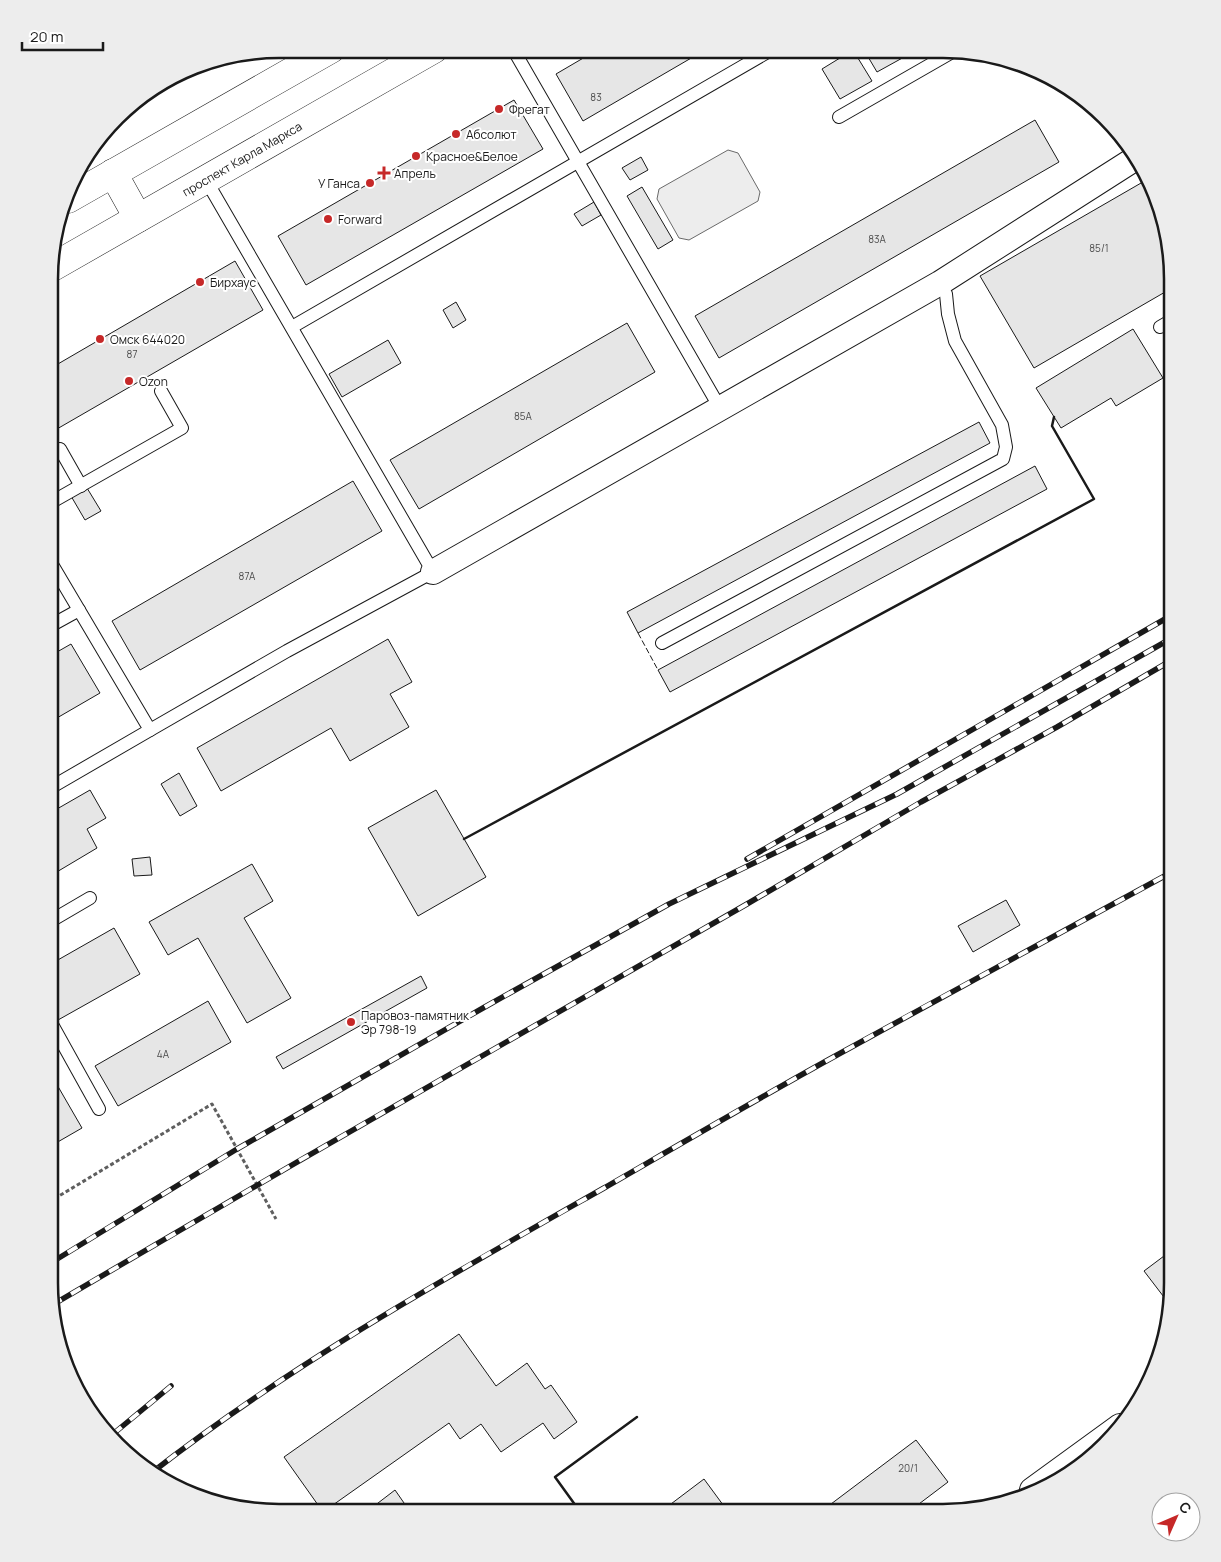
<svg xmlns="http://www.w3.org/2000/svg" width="1221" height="1562" font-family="Manrope,sans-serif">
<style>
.built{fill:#ededed;stroke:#6a6a6a}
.building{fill:#e6e6e6;stroke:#1a1a1a}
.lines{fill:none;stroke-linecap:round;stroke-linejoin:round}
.service-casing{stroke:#1a1a1a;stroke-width:14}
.minor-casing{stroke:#1a1a1a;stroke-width:26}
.primary-casing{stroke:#1a1a1a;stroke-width:29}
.path{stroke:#5f5f5f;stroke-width:3;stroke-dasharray:4 2.5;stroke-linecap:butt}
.service{stroke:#fff;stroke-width:12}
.minor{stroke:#fff;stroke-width:24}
.primary{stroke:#fff;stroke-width:28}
.rail-casing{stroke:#1a1a1a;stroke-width:5.5}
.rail{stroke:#fff;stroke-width:4;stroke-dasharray:11;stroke-linecap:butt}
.fence{stroke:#1a1a1a;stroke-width:1;stroke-dasharray:6 2.5;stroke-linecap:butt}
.wall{stroke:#1a1a1a;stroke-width:2.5}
.poi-dot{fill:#c62828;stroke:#fff;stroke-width:2}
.labels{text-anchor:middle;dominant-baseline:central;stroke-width:4;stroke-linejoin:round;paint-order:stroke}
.number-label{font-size:10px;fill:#4d4d4d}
.poi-label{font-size:12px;fill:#1a1a1a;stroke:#fff;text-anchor:start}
.street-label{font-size:12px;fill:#1a1a1a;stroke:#fff}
.rim{fill:none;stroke:#1a1a1a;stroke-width:2.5}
</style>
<rect width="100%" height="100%" fill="#fff"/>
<polygon class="built" points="728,150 738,153 760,192 758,201 689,240 679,238 657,199 659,189"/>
<g class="building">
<polygon points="597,50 705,50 583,121 556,74"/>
<polygon points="853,50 872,81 840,99 822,69"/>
<polygon points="864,50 915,51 877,72"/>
<polygon points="514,100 543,149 306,285 278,236"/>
<polygon points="1035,120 1059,162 719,358 695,316"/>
<polygon points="641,157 648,170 630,180 622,168"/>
<polygon points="1148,179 1164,219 1172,278 1172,288 1034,368 980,276"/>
<polygon points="642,187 673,240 658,249 627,196"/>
<polygon points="594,202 601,215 582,226 574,214"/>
<polygon points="235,261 263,310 50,433 51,368"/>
<polygon points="456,302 466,320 453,328 443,310"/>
<polygon points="627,323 655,372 419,509 390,460"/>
<polygon points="1133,329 1163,378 1116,406 1111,398 1061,428 1036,388"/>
<polygon points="388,340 401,363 342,397 329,374"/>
<polygon points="979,422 990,443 638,633 627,612"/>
<polygon points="1035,466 1047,489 670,692 658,670"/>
<polygon points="353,481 382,531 140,670 112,621"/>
<polygon points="87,488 101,511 85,520 71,496"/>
<polygon points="388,639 412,682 390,694 409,727 350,761 331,728 221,791 197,748"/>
<polygon points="71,644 100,693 50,722 50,656"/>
<polygon points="179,773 197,806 180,816 161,784"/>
<polygon points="90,790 106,818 87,829 97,848 50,876 50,813"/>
<polygon points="436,790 486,877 418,916 368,828"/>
<polygon points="150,857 152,875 134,876 132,859"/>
<polygon points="252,864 273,901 244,918 291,998 247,1023 198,938 168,955 149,922"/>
<polygon points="1006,900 1020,925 973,952 958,926"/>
<polygon points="114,928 140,974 58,1020 49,1004 49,965"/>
<polygon points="421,976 427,988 283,1069 276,1057"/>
<polygon points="208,1001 231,1042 118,1106 95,1066"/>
<polygon points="56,1083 82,1128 49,1147 49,1087"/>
<polygon points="1172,1250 1172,1298 1170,1305 1144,1271"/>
<polygon points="459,1334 496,1386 527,1363 545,1389 551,1385 577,1422 554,1439 543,1423 501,1452 481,1424 460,1439 449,1423 323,1512 284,1457"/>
<polygon points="916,1440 948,1482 907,1513 838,1513 831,1504"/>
<polygon points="704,1479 729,1513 659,1513"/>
<polygon points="395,1490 411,1513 365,1513"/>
</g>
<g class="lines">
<defs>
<g id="service">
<polyline points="513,49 720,408"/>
<polyline points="839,117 954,51"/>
<polyline points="292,327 771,50"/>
<polyline points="1160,327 1172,320"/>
<polyline points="1172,411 1172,407"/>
<polyline points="60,449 81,486"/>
<polyline points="50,503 182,428 161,391"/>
<polyline points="50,626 79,610"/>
<polyline points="662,643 1003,459 1006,447 1002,425 955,341 948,314 946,294 940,283"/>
<polyline points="150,730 287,651 433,572 206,180"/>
<polyline points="50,788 150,730 50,561"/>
<polyline points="49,922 90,898"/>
<polyline points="49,1019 99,1109"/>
</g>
<g id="minor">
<polyline points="433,572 940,283 1136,158"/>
<polyline points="1032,1490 1120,1426"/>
</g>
<g id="primary">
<polyline points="113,173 138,218"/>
<polyline points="68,199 331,49"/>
<polyline points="51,268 434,49"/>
</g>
</defs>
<use href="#service" class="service-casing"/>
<use href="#minor" class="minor-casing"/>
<use href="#primary" class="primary-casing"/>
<g class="path">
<polyline points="166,84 167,85"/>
<polyline points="49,1202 212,1104 276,1219"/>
</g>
<use href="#service" class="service"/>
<use href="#minor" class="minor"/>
<use href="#primary" class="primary"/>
<defs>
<g id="rail">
<polyline points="747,859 1172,615"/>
<polyline points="49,1264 237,1149 483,1008 669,904 897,794 1172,638"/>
<polyline points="52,1305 297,1162 747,904 921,802 1057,727 1172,660"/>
<polyline points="113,1434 171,1386"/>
<path d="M 150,1474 C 291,1364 449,1276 604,1188 C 682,1143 759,1098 837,1055 C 949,993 1060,933 1172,872"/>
</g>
</defs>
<use href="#rail" class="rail-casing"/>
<use href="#rail" class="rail"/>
<polyline class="fence" points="638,633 658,670"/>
<g class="wall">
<polyline points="464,839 1094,499 1052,426 1054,417"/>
<polyline points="581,1513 555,1477 637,1417"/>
</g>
</g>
<g class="poi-dot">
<circle cx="499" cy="109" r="5"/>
<circle cx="456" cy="134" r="5"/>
<circle cx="416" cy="156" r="5"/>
<path d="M381.5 165.5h5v5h5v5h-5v5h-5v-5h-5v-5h5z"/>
<circle cx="370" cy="183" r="5"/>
<circle cx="328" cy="219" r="5"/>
<circle cx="200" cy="282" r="5"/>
<circle cx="100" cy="339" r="5"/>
<circle cx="129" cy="381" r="5"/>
<circle cx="351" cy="1022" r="5"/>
</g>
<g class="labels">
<g class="number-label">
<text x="596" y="97">83</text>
<text x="877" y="239">83А</text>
<text x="1099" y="248">85/1</text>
<text x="132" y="354">87</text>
<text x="523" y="416">85А</text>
<text x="247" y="576">87А</text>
<text x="163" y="1054">4А</text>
<text x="908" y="1468">20/1</text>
</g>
<g class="poi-label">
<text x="509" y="109">Фрегат</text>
<text x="466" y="134">Абсолют</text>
<text x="426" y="156">Красное&amp;Белое</text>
<text x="394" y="173">Апрель</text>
<text x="360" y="183" text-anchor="end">У Ганса</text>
<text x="338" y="219">Forward</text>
<text x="210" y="282">Бирхаус</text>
<text x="110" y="339">Омск 644020</text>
<text x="139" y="381">Ozon</text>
<text x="361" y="1015">Паровоз-памятник<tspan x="361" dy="14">Эр 798-19</tspan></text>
</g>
<g class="street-label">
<text transform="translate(242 159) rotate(-30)">проспект Карла Маркса</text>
</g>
</g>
<path d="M0 0H1221V1562H0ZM279 58H943A221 221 0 0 1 1164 279V1283A221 221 0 0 1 943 1504H279A221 221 0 0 1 58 1283V279A221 221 0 0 1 279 58Z" fill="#ededed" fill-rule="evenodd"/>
<path class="rim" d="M279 58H943A221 221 0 0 1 1164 279V1283A221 221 0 0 1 943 1504H279A221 221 0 0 1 58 1283V279A221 221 0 0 1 279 58Z"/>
<g transform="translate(1176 1517) rotate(45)"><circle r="24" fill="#ffffff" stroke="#a3a3a3"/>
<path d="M0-4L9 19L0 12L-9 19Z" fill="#c62828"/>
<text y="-8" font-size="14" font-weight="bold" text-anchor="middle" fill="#1a1a1a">С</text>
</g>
<path d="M22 42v8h81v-8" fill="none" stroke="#1a1a1a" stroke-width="2.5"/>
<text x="30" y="42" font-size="15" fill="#1a1a1a" stroke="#ffffff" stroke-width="4" paint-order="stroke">20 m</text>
</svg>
